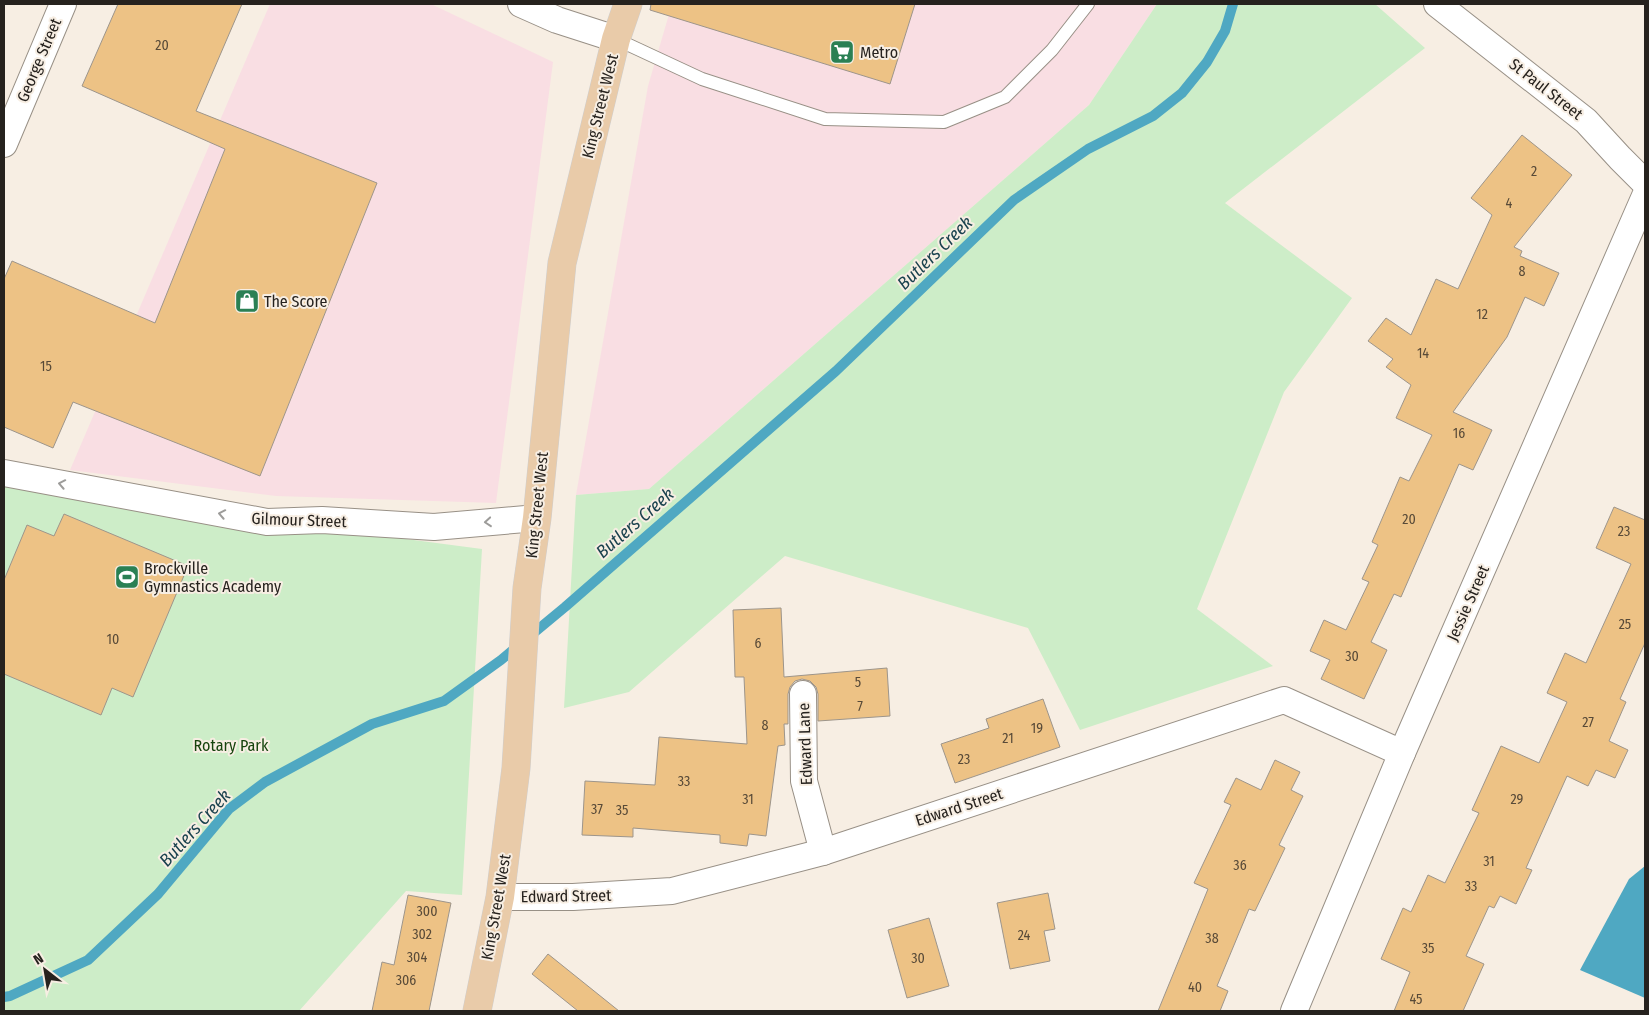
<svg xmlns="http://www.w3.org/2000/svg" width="1649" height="1015" font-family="'Fira Sans Condensed',sans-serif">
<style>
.commercial{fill:#f9dee3}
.green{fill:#cdedc8}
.water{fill:#4fa8c2}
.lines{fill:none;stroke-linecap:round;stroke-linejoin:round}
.stream{stroke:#4fa8c2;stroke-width:10}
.building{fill:#edc285;stroke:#9d958b}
.service-casing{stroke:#989086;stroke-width:14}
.minor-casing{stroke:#989086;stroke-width:28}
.primary-casing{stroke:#cfcece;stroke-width:29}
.service{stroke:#fff;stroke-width:12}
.minor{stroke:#fff;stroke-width:26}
.primary{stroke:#e9cba9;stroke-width:28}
.oneway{stroke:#9d9c9a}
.labels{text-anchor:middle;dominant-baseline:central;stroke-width:4;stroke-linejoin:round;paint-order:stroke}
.number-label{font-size:14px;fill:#584a38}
.poi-label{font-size:16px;fill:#26221e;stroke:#f7eee3;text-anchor:start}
.street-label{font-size:16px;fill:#26221e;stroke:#f7eee3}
.park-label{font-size:16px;fill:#16440d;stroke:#f7eee3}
.water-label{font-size:18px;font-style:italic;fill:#1a424e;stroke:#f7eee3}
</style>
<rect width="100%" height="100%" fill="#f7eee3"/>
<g class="commercial">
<polygon points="270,4 431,4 553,62 496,503 276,496 70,470"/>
<polygon points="672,4 1157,4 1089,105 649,489 576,495 648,86"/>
</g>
<g class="green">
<polygon points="1157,4 1375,4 1425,48 1225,203 1352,298 1284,392 1197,609 1273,666 1080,730 1028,628 785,556 629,692 564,708 576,495 649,489 1089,105"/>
<polygon points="4,486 482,549 462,895 406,891 299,1011 4,1011"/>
</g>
<polygon class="water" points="1645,866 1645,998 1580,970 1629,879"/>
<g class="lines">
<polyline class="stream" points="4,997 10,996 88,960 158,894 229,809 265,782 372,724 444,701 501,660 565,607 836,371 1014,200 1088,149 1153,116 1182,93 1207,62 1225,31 1233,4"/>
</g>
<g class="building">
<polygon points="118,4 242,4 196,111 377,183 260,476 73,402 53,448 4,427 4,279 12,261 155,323 225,149 82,86"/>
<polygon points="651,4 915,4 890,84 650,10"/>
<polygon points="1522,135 1572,175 1514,247 1522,251 1520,256 1559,273 1544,306 1525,297 1507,337 1453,412 1492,430 1473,470 1459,464 1401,597 1394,594 1371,642 1387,650 1364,699 1321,679 1330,660 1310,651 1324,620 1346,630 1369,582 1362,579 1378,545 1372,542 1400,477 1409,481 1432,435 1396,418 1411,385 1386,367 1393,359 1368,341 1386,318 1411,335 1436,279 1458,289 1492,215 1471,198"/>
<polygon points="1614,507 1645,520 1645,643 1620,699 1626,702 1609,741 1628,750 1615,778 1596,770 1588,786 1567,776 1526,868 1532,870 1516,904 1500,896 1494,908 1489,906 1466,956 1484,964 1463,1011 1394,1011 1410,972 1381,959 1403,908 1411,912 1428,875 1445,883 1479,813 1472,810 1501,746 1539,763 1567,702 1547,693 1565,653 1586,663 1631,564 1596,548"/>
<polygon points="64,514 188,566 133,697 112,688 101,715 4,674 4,580 27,525 54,536"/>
<polygon points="781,608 784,677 887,668 890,716 818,721 818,694 816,687 810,681 802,679 795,681 790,687 788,694 788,724 784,724 785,745 778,746 766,836 749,834 747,846 720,843 720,835 633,828 633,837 582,835 585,781 655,785 659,737 747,744 744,677 735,677 733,610"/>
<polygon points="1043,699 1060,747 955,783 941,744 989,728 986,719"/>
<polygon points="1275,760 1300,772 1291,790 1303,796 1279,845 1285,848 1255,911 1249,909 1217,986 1228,991 1220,1011 1158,1011 1208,889 1194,883 1231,805 1224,802 1236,778 1261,790"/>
<polygon points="1048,893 1055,929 1044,931 1050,961 1010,969 997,903"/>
<polygon points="408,895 451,903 429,1011 372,1011 382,962 394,965"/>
<polygon points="929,918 949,986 907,998 888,930"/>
<polygon points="548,954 619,1011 578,1011 532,974"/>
</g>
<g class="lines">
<defs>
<polyline id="service" points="616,39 702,79 825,119 944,122 1005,97 1052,50 1088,4"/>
<g id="minor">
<polyline points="521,4 557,20 616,39"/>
<polyline points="1437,4 1586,121 1620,158 1645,183"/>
<polyline points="4,144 63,4"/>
<polyline points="4,473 267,522 322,520 434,527 537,518"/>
<polyline points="803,694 804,781 823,852"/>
<polyline points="500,897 573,897 672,891 823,852 1284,700 1402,753"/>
<polyline points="1294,1011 1402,753 1645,196"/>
</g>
<polyline id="primary" points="477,1011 500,897 516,768 527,588 537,518 562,263 616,39 628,4"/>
</defs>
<use href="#service" class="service-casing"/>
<use href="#minor" class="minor-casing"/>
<use href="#primary" class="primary-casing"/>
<use href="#service" class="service"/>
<use href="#minor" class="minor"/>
<use href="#primary" class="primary"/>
</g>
<defs><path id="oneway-chevron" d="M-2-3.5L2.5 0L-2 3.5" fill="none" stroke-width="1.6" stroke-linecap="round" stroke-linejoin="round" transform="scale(1.25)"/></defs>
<g class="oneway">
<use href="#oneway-chevron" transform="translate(62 484) rotate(-169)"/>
<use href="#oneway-chevron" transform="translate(222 514) rotate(-169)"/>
<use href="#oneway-chevron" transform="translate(488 522) rotate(175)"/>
</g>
<defs>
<symbol id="supermarket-square" viewBox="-11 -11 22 22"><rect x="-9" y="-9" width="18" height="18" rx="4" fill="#2a8054" stroke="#f7eee3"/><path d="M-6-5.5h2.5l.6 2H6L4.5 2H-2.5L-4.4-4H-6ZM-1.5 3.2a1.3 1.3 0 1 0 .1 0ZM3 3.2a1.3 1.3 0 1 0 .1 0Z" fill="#fff"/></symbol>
<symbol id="shop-square" viewBox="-11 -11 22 22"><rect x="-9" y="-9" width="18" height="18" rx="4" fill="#2a8054" stroke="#f7eee3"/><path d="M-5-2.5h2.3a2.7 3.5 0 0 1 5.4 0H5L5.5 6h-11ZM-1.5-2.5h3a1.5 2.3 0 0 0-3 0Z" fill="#fff"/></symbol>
<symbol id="stadium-square" viewBox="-11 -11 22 22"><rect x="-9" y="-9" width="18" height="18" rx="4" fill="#2a8054" stroke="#f7eee3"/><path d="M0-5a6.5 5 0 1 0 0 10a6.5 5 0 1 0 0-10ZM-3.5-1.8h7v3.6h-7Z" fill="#fff"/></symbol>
</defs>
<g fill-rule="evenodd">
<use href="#supermarket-square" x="828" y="38" width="28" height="28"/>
<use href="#shop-square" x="233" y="287" width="28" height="28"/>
<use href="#stadium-square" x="113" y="563" width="28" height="28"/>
</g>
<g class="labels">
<g class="number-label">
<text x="162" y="45">20</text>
<text x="1534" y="171">2</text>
<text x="1509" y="203">4</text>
<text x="1522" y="271">8</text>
<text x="1482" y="314">12</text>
<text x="1423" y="353">14</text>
<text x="46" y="366">15</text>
<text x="1459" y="433">16</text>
<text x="1409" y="519">20</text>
<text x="1624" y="531">23</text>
<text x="1625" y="624">25</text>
<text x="113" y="639">10</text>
<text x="758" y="643">6</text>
<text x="1352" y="656">30</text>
<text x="858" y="682">5</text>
<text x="860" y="706">7</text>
<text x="1588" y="722">27</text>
<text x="765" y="725">8</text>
<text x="1037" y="728">19</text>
<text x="1008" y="738">21</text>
<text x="964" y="759">23</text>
<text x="684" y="781">33</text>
<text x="748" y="799">31</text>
<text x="1517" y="799">29</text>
<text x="597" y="809">37</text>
<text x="622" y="810">35</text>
<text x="1489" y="861">31</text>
<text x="1240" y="865">36</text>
<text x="1471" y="886">33</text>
<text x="427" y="911">300</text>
<text x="422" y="934">302</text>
<text x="1024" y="935">24</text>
<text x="1212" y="938">38</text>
<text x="1428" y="948">35</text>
<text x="417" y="957">304</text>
<text x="918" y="958">30</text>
<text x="406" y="980">306</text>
<text x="1195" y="987">40</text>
<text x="1416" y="999">45</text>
</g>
<g class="poi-label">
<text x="860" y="52">Metro</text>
<text x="264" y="301">The Score</text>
<text x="144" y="568">Brockville<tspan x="144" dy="18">Gymnastics Academy</tspan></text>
</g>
<g class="street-label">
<text transform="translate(39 60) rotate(-67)">George Street</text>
<text transform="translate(1546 89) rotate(38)">St Paul Street</text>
<text transform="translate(600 106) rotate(-76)">King Street West</text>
<text transform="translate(537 505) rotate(-84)">King Street West</text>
<text transform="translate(299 520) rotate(2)">Gilmour Street</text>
<text transform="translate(1468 603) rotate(-66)">Jessie Street</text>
<text transform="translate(805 744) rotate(-92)">Edward Lane</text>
<text transform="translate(959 807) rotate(-18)">Edward Street</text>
<text transform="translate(566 896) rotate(-1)">Edward Street</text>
<text transform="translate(496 907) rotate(-80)">King Street West</text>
</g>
<g class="park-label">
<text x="231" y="745">Rotary Park</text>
</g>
<g class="water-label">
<text transform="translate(935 253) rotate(-44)">Butlers Creek</text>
<text transform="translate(635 523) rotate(-41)">Butlers Creek</text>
<text transform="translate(195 828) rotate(-48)">Butlers Creek</text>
</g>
</g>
<rect width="1649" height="1015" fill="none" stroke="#26221e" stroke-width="10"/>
<g transform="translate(45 970) rotate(329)" stroke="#f7eee3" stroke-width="4" paint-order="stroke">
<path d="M0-4L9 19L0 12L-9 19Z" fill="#26221e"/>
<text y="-8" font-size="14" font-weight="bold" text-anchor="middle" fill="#26221e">N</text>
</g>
</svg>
